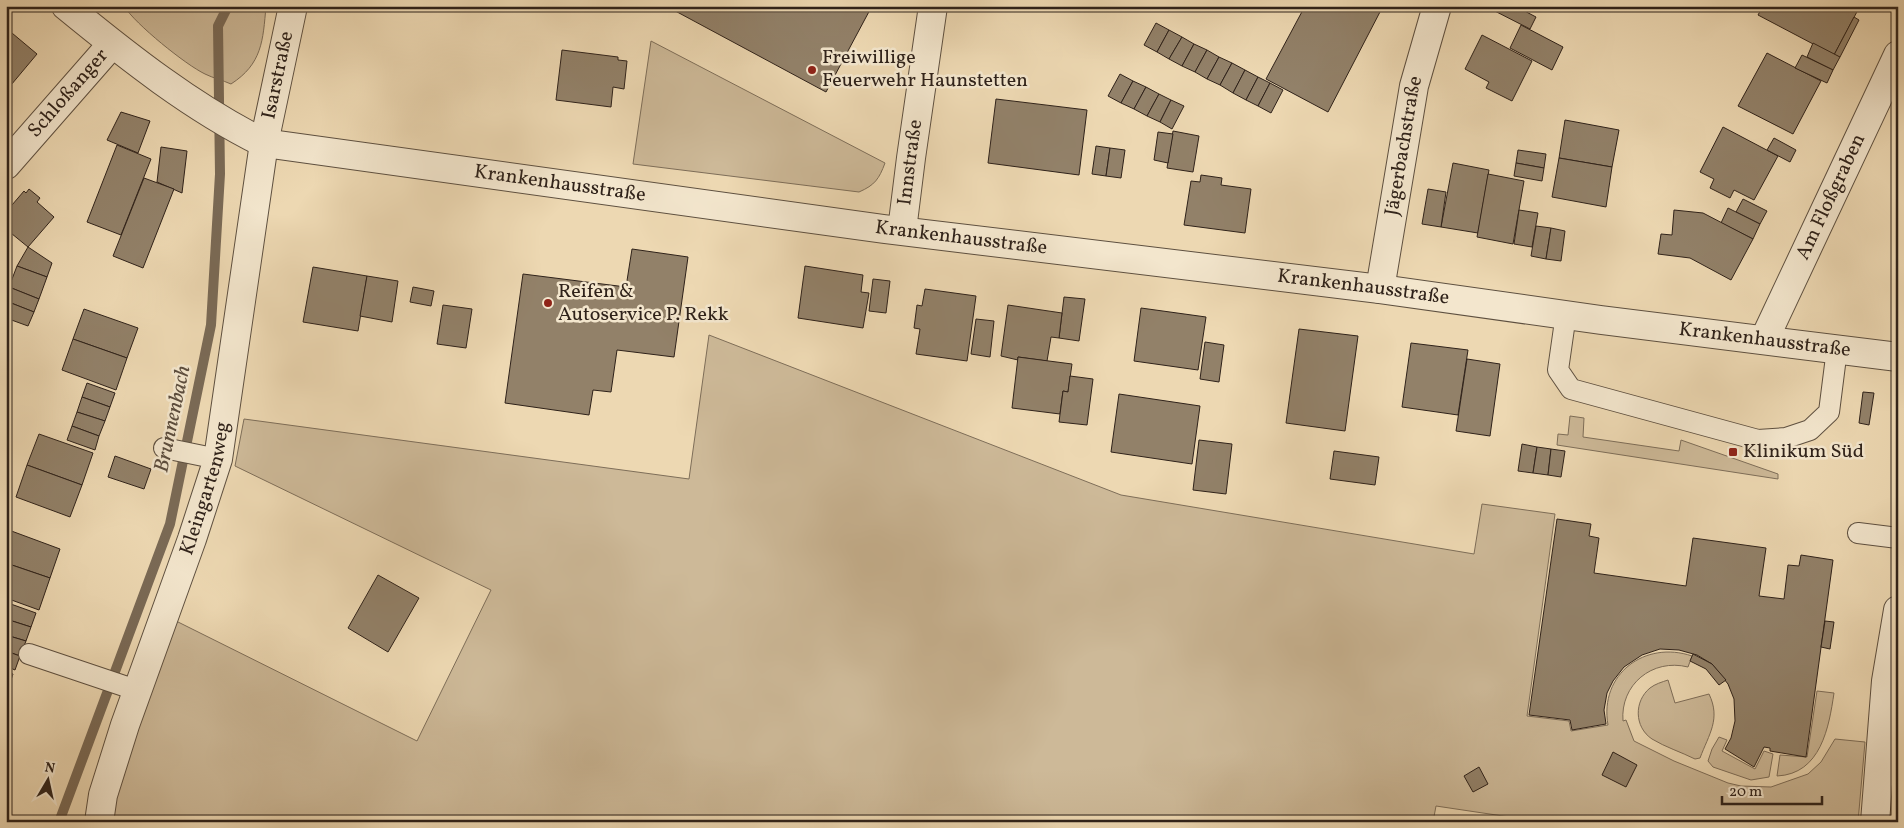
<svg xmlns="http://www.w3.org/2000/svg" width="1904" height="828" font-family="Vollkorn,serif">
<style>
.green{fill:#cdb998;stroke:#7e6e59}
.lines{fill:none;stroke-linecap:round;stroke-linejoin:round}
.stream{stroke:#7a6a56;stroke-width:10}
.building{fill:#928169;stroke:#2f221a}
.lane-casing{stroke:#5e5040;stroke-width:22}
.street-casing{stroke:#5e5040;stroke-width:30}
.lane{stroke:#f3e6cd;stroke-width:20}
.street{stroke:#f3e6cd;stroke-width:28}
.poi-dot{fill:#8f2418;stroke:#f3e6cd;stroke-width:2}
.labels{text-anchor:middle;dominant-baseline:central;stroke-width:5;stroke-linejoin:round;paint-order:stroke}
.poi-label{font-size:20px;fill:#2f221a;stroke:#f3e6cd;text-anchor:start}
.street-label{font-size:20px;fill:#2f221a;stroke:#f3e6cd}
.water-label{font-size:21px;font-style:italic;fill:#5b4c3d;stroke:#f3e6cd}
</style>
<rect width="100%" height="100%" fill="#edd8b2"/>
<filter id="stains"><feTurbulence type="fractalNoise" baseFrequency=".004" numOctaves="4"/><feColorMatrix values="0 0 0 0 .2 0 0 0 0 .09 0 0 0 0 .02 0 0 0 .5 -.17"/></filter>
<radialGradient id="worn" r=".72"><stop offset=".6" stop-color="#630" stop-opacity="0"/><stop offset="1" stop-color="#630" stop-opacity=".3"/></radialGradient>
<g class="green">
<path d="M 124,6 L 266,6 C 263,41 262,64 231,84 C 222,80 213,78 205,74 C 186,65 135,24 124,6 Z"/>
<path d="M 651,41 L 885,163 C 879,179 875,185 859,192 L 633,164 Z"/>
<path d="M 709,335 L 1121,495 L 1474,554 L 1482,504 L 1555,514 L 1527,716 L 1569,721 L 1571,731 L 1608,725 C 1599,674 1645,640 1692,656 L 1688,667 C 1652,658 1620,685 1623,721 L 1626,720 L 1634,741 L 1674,761 L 1728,783 L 1741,786 L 1771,787 L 1808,774 L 1821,762 L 1835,739 L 1865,742 L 1858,822 L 1543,822 L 1436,806 L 1433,822 L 104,822 L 168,617 L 417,741 L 491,590 L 235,466 L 244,419 L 689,479 Z"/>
<polygon points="1570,416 1584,418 1583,437 1679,451 1681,440 1778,474 1778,479 1557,445 1558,434 1568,435"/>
<path d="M 1668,680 L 1675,703 L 1709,694 C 1721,719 1709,734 1700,758 L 1695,759 C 1681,752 1665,747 1652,739 C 1634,727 1634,701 1650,688 C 1655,684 1662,682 1668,680 Z"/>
<path d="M 1817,691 L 1834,693 C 1829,727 1821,774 1777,776 L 1780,755 L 1807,757 Z"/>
<polygon points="1719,737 1727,740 1722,751 1755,769 1764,751 1773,754 1769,777 1751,780 1713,767 1708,761 1712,749"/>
</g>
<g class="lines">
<polyline class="stream" points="59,822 170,524 211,325 220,174 218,26 228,6"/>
</g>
<g class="building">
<polygon points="666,6 872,6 826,92"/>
<polygon points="1305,6 1373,6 1381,10 1328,112 1266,79"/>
<polygon points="1485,6 1515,6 1536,17 1530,29"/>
<polygon points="1763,6 1860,6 1834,55 1758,15"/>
<polygon points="1854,17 1859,20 1840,57 1834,55"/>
<polygon points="1156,23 1169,30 1157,52 1144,45"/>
<polygon points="1521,25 1563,47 1552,70 1510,48"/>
<polygon points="6,28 37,54 6,91"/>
<polygon points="1169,30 1182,37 1169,59 1157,52"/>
<polygon points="1482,35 1532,61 1512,101 1486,88 1489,82 1465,69"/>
<polygon points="1182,37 1194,44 1182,66 1169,59"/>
<polygon points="1813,43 1840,57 1833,70 1807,57"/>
<polygon points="1194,44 1207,50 1195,72 1182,66"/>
<polygon points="562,50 618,57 618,60 627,61 624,89 613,87 611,107 556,100"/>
<polygon points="1207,50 1219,57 1207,79 1195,72"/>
<polygon points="1767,53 1821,81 1793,134 1738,106"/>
<polygon points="1802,55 1833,70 1827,83 1795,68"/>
<polygon points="1219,57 1232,63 1220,85 1207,79"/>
<polygon points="1232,63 1245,70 1233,93 1220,85"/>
<polygon points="1245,70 1258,77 1246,100 1233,93"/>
<polygon points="1120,74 1133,81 1121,103 1108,96"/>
<polygon points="1258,77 1270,83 1258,106 1246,100"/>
<polygon points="1133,81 1146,87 1134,109 1121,103"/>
<polygon points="1270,83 1283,90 1271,113 1258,106"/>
<polygon points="1146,87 1159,94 1147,116 1134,109"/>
<polygon points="1159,94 1171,100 1160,122 1147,116"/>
<polygon points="996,99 1087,110 1079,175 988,163"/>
<polygon points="1171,100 1184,106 1172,129 1160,122"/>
<polygon points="121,112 150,121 138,153 107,140"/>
<polygon points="1565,120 1619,130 1612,167 1559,158"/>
<polygon points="1723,127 1778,156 1754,200 1734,190 1730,198 1710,188 1714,179 1700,172"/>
<polygon points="1173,131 1199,136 1193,172 1167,168"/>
<polygon points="1158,132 1173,134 1168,163 1154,160"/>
<polygon points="1774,138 1796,150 1790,162 1767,150"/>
<polygon points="117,145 151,159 121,235 87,222"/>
<polygon points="1096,146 1110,148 1106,176 1092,174"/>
<polygon points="161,147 187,151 182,193 157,182"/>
<polygon points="1110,148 1125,150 1121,178 1106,176"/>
<polygon points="1518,150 1546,154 1544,168 1516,163"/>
<polygon points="1559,158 1612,167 1606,207 1552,197"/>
<polygon points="1453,163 1489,170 1478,233 1441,227"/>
<polygon points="1516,163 1544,168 1542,181 1514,176"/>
<polygon points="1488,174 1524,181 1513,244 1477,237"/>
<polygon points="1201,175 1222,178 1221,185 1251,189 1245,233 1184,225 1191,181 1200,182"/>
<polygon points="144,178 174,189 143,268 113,256"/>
<polygon points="29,189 40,198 37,202 54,217 28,247 6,229 6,212 24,191 26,193"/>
<polygon points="1428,189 1446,192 1441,227 1422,224"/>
<polygon points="1743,199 1767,211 1760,224 1736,212"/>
<polygon points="1728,208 1760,224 1753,239 1721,223"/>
<polygon points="1519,210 1538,213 1532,247 1514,244"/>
<polygon points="1674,210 1703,213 1753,239 1731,280 1690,258 1658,254 1661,234 1672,235"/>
<polygon points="1536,226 1551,228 1546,259 1531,256"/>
<polygon points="1551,228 1565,231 1561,261 1546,259"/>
<polygon points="28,247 52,263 47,277 17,266"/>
<polygon points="632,249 688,257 674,357 617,350 611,392 593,390 589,415 505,403 523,274 626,287"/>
<polygon points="17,266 47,277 39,299 9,287"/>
<polygon points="805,266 863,275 861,292 869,293 863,328 798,318"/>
<polygon points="313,267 367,276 358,331 303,322"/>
<polygon points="367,276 398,281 392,322 360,316"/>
<polygon points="873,279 890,281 886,313 869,311"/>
<polygon points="9,287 39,299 34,312 6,301"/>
<polygon points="413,287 434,291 431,306 410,302"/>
<polygon points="925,289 976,296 967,361 916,354 920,329 914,328 917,305 922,306"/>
<polygon points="1064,297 1085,299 1079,341 1059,338"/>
<polygon points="6,301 34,312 28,326 6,318"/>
<polygon points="443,305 472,309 466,348 437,344"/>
<polygon points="1008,305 1062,313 1059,338 1051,337 1047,361 1018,357 1018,360 1001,356"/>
<polygon points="1141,308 1206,317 1198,370 1134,361"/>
<polygon points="84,309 138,328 127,358 73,339"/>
<polygon points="976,319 994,321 990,357 971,354"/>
<polygon points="1299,329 1358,336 1345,431 1286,423"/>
<polygon points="73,339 127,358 116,390 62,370"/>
<polygon points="1205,342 1224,345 1219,382 1200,379"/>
<polygon points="1411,343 1468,350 1458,415 1402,407"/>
<polygon points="1018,357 1072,364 1068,392 1063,391 1060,414 1012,408"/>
<polygon points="1467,359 1500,364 1490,436 1456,431"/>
<polygon points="1070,376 1093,379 1087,425 1059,422 1063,391 1068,392"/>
<polygon points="87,383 115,393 110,407 82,397"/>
<polygon points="1863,392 1874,393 1869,425 1859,423"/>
<polygon points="1119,394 1200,406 1192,464 1111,452"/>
<polygon points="82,397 110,407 105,421 77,412"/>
<polygon points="77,412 105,421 99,436 72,426"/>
<polygon points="72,426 99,436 95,450 67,440"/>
<polygon points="39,434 93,453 82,485 27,465"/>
<polygon points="1199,440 1232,444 1226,494 1193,490"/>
<polygon points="1522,444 1537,447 1533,473 1518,471"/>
<polygon points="1537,447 1551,449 1548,475 1533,473"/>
<polygon points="1551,449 1565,451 1561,477 1548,475"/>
<polygon points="1334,451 1379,457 1375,485 1330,479"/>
<polygon points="115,456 151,469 144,489 108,477"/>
<polygon points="27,465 82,485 70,517 16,497"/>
<polygon points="1557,519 1591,524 1589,536 1599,538 1594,573 1686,586 1693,538 1766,548 1759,596 1784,599 1788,565 1799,566 1801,555 1833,560 1806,757 1770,751 1770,748 1764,747 1754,767 1725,749 1731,738 1735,721 1734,699 1728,684 1712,664 1697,655 1679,650 1660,649 1642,655 1624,667 1613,681 1607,693 1604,710 1606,724 1572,730 1570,720 1529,715"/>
<polygon points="6,529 60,549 50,578 6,563"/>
<polygon points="6,563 50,578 39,610 6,598"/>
<polygon points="378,575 419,598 388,652 348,628"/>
<polygon points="8,603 36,613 31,627 6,619"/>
<polygon points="6,619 31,627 26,641 6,635"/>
<polygon points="1825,621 1834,622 1830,649 1821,647"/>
<polygon points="6,635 26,641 20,656 6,651"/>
<polygon points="6,651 20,656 15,670 6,666"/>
<polygon points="1693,654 1712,664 1726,680 1719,685 1706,669 1690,661"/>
<polygon points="6,671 13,674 6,695"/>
<polygon points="1613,752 1637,765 1626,787 1602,775"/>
<polygon points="1479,767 1488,784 1473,792 1464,776"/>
</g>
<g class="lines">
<defs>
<g id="lane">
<polyline points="1566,314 1558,370 1571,389 1758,440 1786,438 1810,430 1829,412 1837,349"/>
<polyline points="164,448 218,459"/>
<polyline points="1858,533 1898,538"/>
<polyline points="29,654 136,690"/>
</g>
<g id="street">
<path id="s1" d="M 66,6 C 127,56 194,109 264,143 L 884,229 L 1380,289 L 1601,320 L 1898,357"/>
<path id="s2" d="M 6,165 L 112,44"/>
<path id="s3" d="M 902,230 L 911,158 L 933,6"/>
<path id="s4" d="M 1380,289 L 1414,86 L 1437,6"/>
<path id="s5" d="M 1764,340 L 1898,55"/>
<path id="s6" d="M 99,822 L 103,795 L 125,725 L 192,539 L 218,459 L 264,143 L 293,6"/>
<polyline points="1875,822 1886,681 1898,610"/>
</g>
</defs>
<use href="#lane" class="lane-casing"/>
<use href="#street" class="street-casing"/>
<use href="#lane" class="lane"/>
<use href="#street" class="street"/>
</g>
<g class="poi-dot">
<circle cx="812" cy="70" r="5"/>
<circle cx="548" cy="303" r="5"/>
<rect x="1728" y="447" width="10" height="10" rx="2.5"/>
</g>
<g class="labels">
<g class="poi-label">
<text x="822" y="58">Freiwillige<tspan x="822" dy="23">Feuerwehr Haunstetten</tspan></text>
<text x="558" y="292">Reifen &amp;<tspan x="558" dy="23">Autoservice P. Rekk</tspan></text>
<text x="1743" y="452">Klinikum Süd</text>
</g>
<g class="street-label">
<text stroke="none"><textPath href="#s6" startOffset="771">Isarstraße</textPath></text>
<text stroke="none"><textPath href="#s2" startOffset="95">Schloßanger</textPath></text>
<text stroke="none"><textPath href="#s4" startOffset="145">Jägerbachstraße</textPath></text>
<text stroke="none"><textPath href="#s3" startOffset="68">Innstraße</textPath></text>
<text stroke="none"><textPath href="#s1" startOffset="540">Krankenhausstraße</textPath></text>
<text stroke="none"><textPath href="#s5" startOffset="158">Am Floßgraben</textPath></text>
<text stroke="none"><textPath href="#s1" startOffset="945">Krankenhausstraße</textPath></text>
<text stroke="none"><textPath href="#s1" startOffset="1350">Krankenhausstraße</textPath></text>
<text stroke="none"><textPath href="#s1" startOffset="1755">Krankenhausstraße</textPath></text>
<text stroke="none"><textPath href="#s6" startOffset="351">Kleingartenweg</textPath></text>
</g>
<g class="water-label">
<text transform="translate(173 419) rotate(-78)">Brunnenbach</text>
</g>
</g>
<rect width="1904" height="828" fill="none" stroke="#edd8b2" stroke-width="25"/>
<rect x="8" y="8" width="1889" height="813" fill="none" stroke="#2f221a" stroke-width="2.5"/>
<rect x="12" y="12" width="1879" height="803" fill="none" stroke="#2f221a"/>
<g transform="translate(48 780) rotate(9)" stroke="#f3e6cd" stroke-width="4" paint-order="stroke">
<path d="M0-4L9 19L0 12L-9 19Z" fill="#2f221a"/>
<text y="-8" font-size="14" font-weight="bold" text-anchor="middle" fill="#2f221a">N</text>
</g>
<path d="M1722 796v8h100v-8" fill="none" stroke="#2f221a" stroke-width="2.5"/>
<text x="1729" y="796" font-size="15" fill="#2f221a" stroke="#f3e6cd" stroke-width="4" paint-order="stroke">20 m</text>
<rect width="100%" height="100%" filter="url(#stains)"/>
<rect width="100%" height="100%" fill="url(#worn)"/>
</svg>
